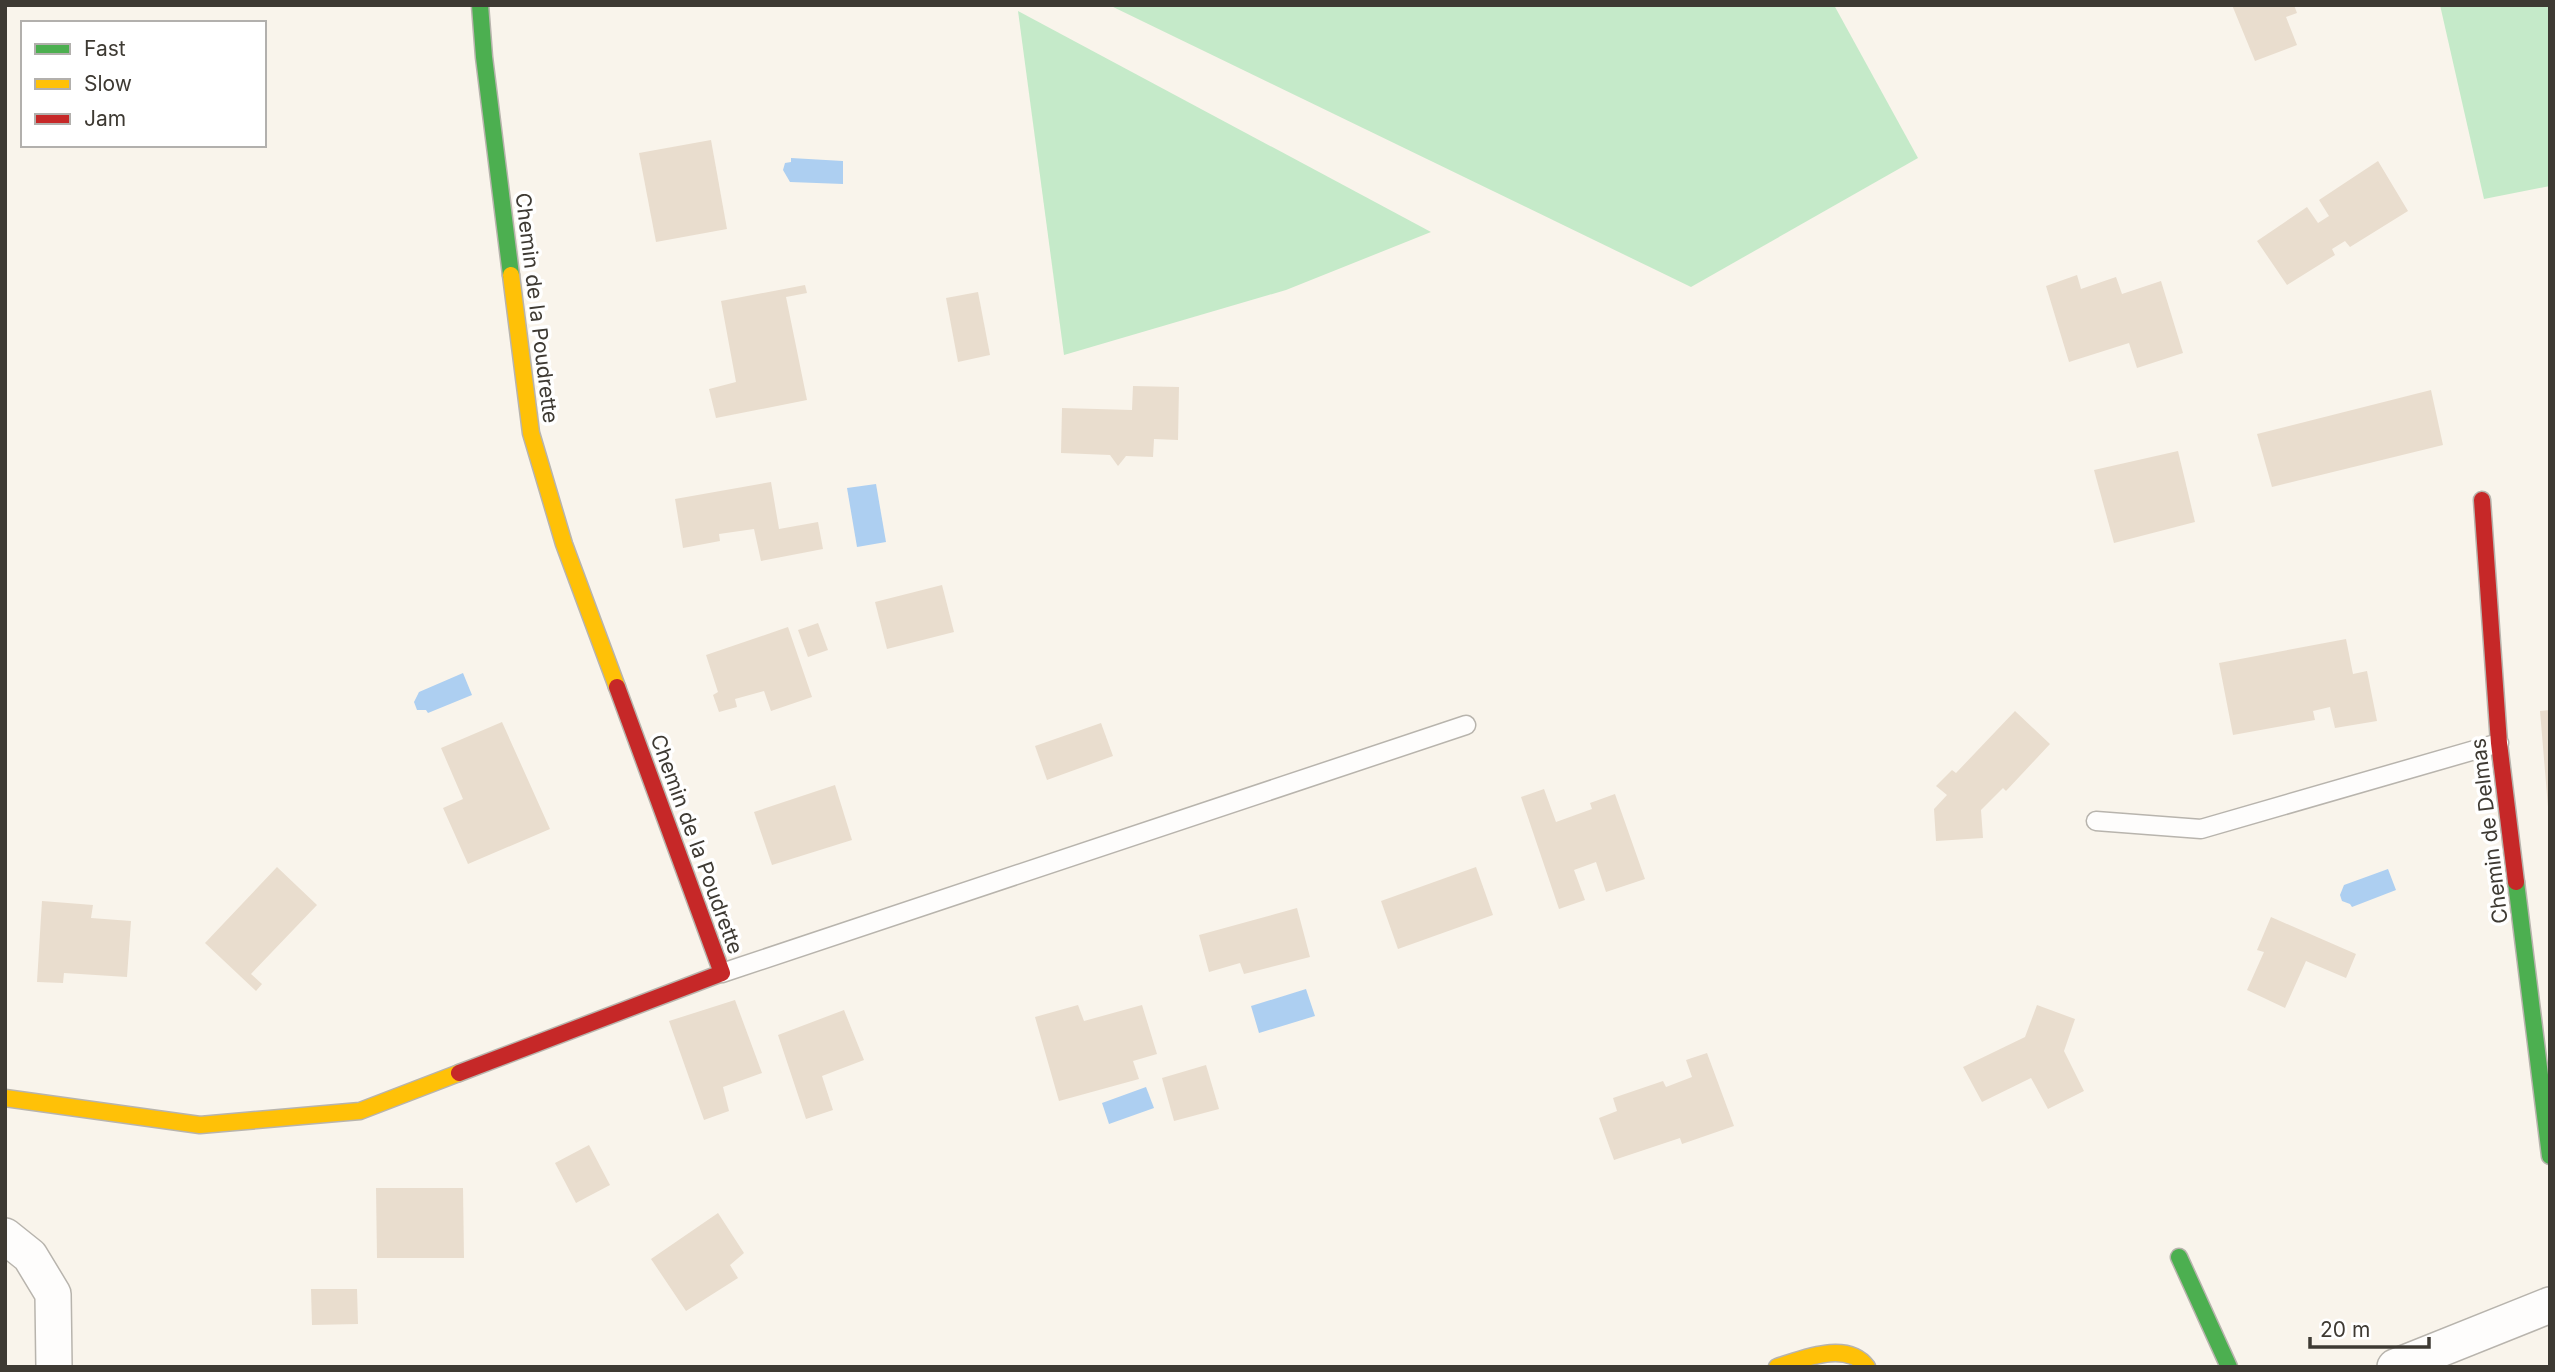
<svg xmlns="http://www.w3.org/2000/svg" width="2555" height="1372" font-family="Inter,sans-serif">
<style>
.green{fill:#c5eac9}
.water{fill:#adcff1}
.building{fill:#e9ddce}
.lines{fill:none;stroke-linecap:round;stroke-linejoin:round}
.lane-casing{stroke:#b8b4ad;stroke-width:21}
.street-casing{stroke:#b8b4ad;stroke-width:38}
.fast-casing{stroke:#b8b4ad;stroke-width:19}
.slow-casing{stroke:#b8b4ad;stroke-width:19}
.jam-casing{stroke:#b8b4ad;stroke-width:19}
.lane{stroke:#fefdfc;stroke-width:18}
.street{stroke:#fefdfc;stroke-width:35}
.fast{stroke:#4caf50;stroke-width:16}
.slow{stroke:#ffc107;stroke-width:16}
.jam{stroke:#c62828;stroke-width:16}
.labels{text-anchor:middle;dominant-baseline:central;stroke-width:7;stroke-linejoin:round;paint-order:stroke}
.street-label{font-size:21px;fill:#3e3a33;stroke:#fff}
</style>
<rect width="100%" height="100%" fill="#f9f4eb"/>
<g class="green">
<polygon points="1109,5 1834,5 1918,158 1691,287"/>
<polygon points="2440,5 2550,5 2550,186 2484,199"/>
<polygon points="1018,11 1431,232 1286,290 1064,355"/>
</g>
<g class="water">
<polygon points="791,158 843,161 843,184 790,182 783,170 785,163 791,162"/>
<polygon points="876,484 886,542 857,547 847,488"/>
<polygon points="463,673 472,695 428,713 426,710 417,710 414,702 419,692"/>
<polygon points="2388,869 2396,890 2352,907 2350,904 2342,901 2340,895 2344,885"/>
<polygon points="1306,989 1315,1016 1259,1033 1251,1006"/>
<polygon points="1146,1087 1154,1108 1109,1124 1102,1103"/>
</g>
<g class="building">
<polygon points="2232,5 2294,5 2297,13 2286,17 2297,45 2255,61"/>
<polygon points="711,140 727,229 656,242 639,153"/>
<polygon points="2378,161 2408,211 2350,247 2345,241 2332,249 2335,255 2287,285 2257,241 2307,207 2318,223 2329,216 2319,200"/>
<polygon points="2077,275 2081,289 2116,277 2122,294 2161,281 2183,353 2137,368 2129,343 2069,362 2046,286"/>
<polygon points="805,285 807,293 786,297 807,400 716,418 709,389 736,382 721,301"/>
<polygon points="978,292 990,355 958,362 946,298"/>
<polygon points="1133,386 1179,387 1178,440 1154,439 1153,457 1126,456 1118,466 1110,455 1061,453 1062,408 1132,410"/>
<polygon points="2431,390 2443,445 2272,487 2257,434"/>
<polygon points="2178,451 2195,522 2114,543 2094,470"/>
<polygon points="771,482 779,529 818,522 823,549 761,561 754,529 719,534 720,541 683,548 675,499"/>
<polygon points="942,585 954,632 887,649 875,602"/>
<polygon points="818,623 828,650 808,657 798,630"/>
<polygon points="788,627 812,697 771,711 764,691 735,699 737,707 719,712 713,695 718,692 706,655"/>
<polygon points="2346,639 2353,674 2367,671 2377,721 2335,728 2330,707 2313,711 2315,720 2233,735 2219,663"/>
<polygon points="2550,710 2550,807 2548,807 2540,711"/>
<polygon points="2015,711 2050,744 2006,791 2003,788 1981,810 1983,838 1936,841 1934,809 1947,795 1936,786 1952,770 1956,773"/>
<polygon points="502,722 550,829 468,864 443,808 463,799 441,748"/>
<polygon points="1101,723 1113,756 1047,780 1035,746"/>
<polygon points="835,785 852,840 772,865 754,812"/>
<polygon points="1544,789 1556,822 1592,809 1590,803 1615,794 1645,879 1606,892 1596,862 1574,870 1585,900 1559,909 1521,797"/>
<polygon points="277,867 317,905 251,974 262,984 256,991 205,943"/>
<polygon points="1476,867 1493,915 1398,949 1381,901"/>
<polygon points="42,901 93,905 91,918 131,921 127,977 64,973 63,983 37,982"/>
<polygon points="1297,908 1310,957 1244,974 1240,963 1209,972 1199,935"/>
<polygon points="2271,917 2356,954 2346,978 2306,961 2285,1008 2247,990 2264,952 2257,950"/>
<polygon points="735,1000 762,1073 723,1087 729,1111 704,1120 669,1021"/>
<polygon points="1078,1005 1084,1021 1142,1005 1157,1054 1133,1061 1139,1079 1059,1101 1035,1017"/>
<polygon points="2037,1005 2075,1019 2064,1051 2084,1091 2048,1109 2031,1078 1982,1102 1963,1067 2025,1037"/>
<polygon points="844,1010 864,1060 822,1076 833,1110 806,1119 778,1035"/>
<polygon points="1707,1053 1734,1126 1682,1144 1680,1138 1614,1160 1599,1118 1617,1111 1613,1098 1663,1081 1666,1087 1692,1077 1686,1060"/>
<polygon points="1206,1065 1219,1109 1174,1121 1162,1078"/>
<polygon points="589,1145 610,1185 576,1203 555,1163"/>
<polygon points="376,1188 463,1188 464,1258 377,1258"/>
<polygon points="718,1213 744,1253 730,1265 738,1278 686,1311 651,1259"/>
<polygon points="311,1289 357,1289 358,1324 312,1325"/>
</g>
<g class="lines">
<defs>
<g id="lane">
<polyline points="2096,821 2201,829 2499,743"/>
<polyline points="722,973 1466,725"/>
</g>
<g id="street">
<polyline points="5,1236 30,1256 53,1294 54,1367"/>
<polyline points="2395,1367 2550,1305"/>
</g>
<g id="fast">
<polyline points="480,5 484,57 511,275"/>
<polyline points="2516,882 2550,1156"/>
<polyline points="2179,1257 2229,1367"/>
</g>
<g id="slow">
<polyline points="511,275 531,433 564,544 617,687"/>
<polyline points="5,1098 200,1125 360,1111 459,1073"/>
<path d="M 1777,1367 C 1803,1359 1847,1340 1867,1367"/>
</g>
<g id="jam">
<polyline points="2482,500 2499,743 2516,882"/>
<polyline points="459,1073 722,973 617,687"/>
</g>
</defs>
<use href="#lane" class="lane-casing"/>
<use href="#street" class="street-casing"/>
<use href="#fast" class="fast-casing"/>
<use href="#slow" class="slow-casing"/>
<use href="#jam" class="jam-casing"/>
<use href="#lane" class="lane"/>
<use href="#street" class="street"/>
<use href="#fast" class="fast"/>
<use href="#slow" class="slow"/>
<use href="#jam" class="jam"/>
</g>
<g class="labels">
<g class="street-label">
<text transform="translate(537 308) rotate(83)">Chemin de la Poudrette</text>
<text transform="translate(2489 831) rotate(-97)">Chemin de Delmas</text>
<text transform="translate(697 844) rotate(70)">Chemin de la Poudrette</text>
</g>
</g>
<rect width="2555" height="1372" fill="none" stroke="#3e3a33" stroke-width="14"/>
<rect x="21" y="21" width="245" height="126" fill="#ffffff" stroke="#b2b0ad" stroke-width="2"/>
<rect x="35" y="44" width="35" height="10" fill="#4caf50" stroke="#b2b0ad" stroke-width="2"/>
<text x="84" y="56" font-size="21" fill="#3e3a33">Fast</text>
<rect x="35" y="79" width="35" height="10" fill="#ffc107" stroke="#b2b0ad" stroke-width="2"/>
<text x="84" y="91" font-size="21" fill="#3e3a33">Slow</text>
<rect x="35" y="114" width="35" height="10" fill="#c62828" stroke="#b2b0ad" stroke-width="2"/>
<text x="84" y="126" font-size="21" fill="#3e3a33">Jam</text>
<path d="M2310 1337v10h119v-10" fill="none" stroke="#3e3a33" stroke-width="3.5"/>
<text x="2320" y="1337" font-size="21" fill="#3e3a33" stroke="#ffffff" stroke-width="5" paint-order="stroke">20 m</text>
</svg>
